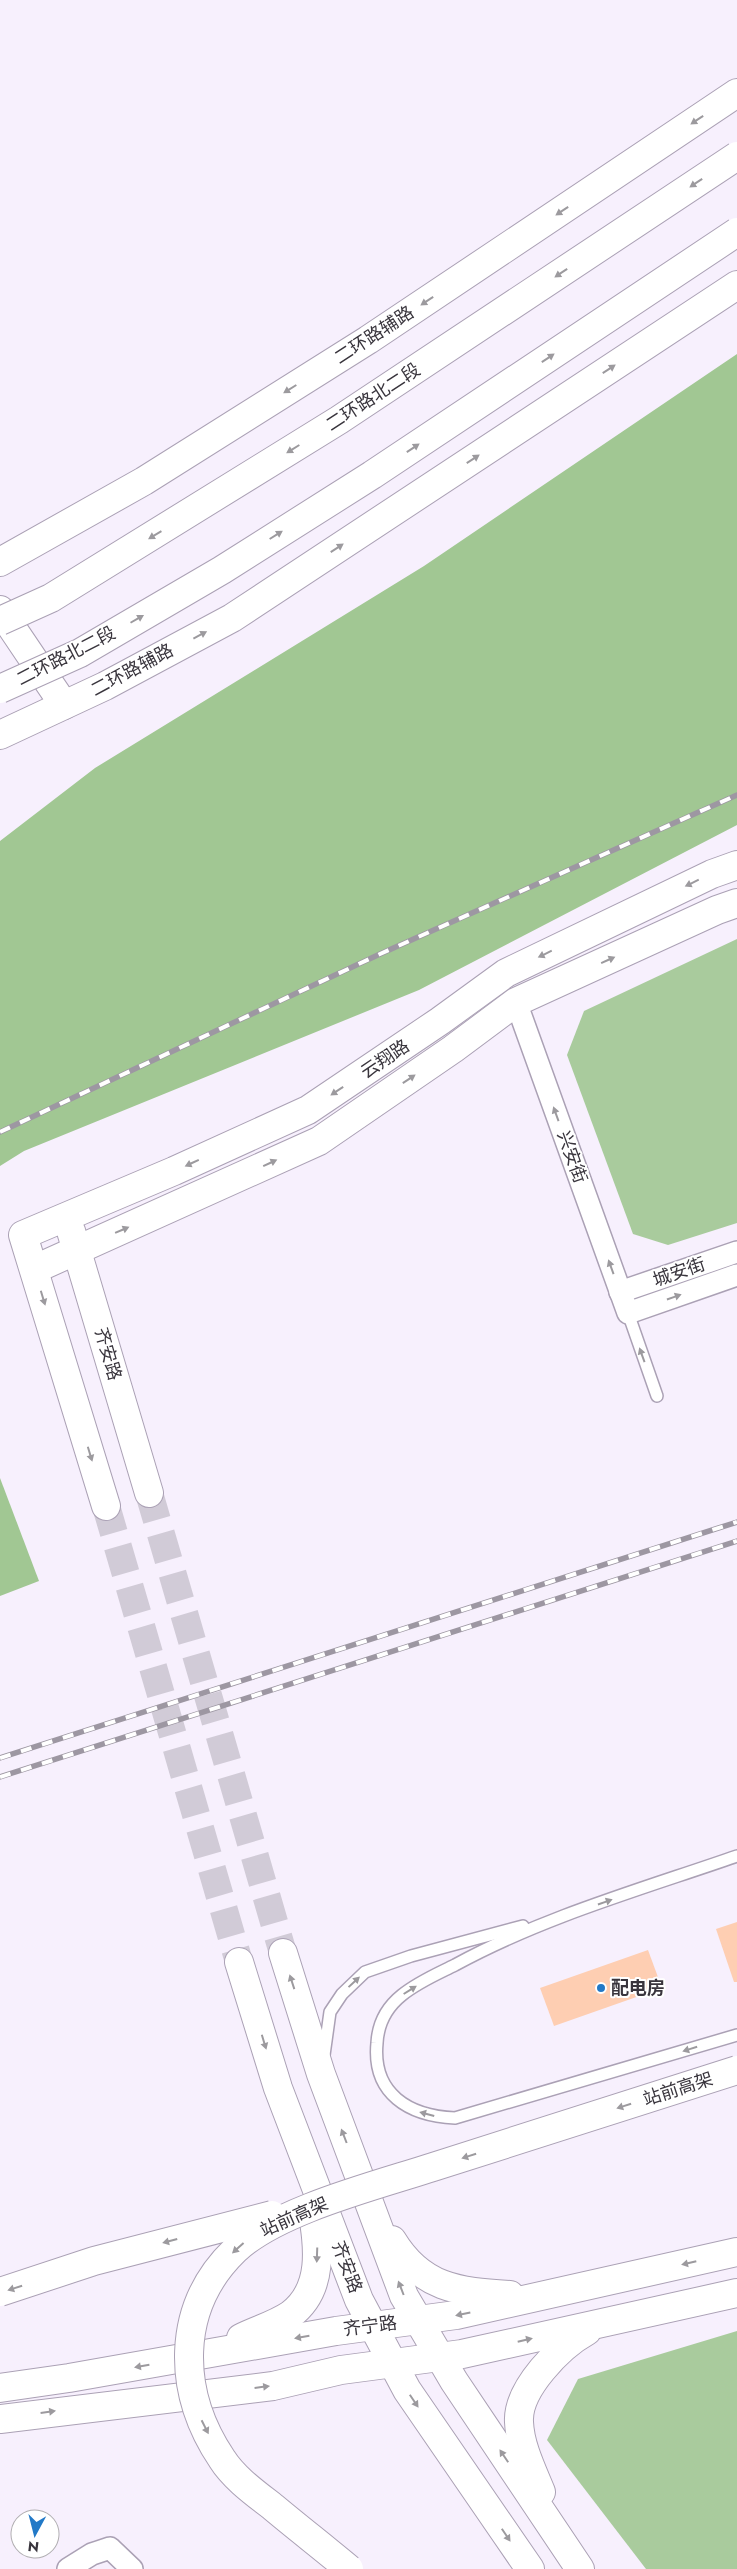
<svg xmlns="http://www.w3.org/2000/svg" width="737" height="2569" font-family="Jost,'Noto Sans SC',sans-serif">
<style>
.green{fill:#a9cb9d}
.forest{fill:#a1c793}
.building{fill:#feceb2}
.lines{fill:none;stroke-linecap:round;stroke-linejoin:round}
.secondary-tunnel{stroke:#d1cbd7;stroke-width:28;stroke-dasharray:28 14;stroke-linecap:butt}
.lane-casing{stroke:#aba1b5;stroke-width:14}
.street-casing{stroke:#aba1b5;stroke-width:24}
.secondary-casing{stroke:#aba1b5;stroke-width:30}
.lane{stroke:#fff;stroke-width:11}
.street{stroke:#fff;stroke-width:21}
.secondary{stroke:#fff;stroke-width:28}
.rail-casing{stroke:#9d97a2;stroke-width:5.5}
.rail{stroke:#fff;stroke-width:4;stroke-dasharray:11;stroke-linecap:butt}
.secondary-bridge-casing{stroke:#aba1b5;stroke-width:30;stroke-linecap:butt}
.highway-bridge-casing{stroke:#aba1b5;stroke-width:30;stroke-linecap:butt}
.secondary-bridge{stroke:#fff;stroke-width:28}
.highway-bridge{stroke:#fff;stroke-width:28}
.oneway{fill:#9c9a9e}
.poi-dot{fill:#2279c7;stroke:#fff;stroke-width:2}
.labels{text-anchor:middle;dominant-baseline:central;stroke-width:4;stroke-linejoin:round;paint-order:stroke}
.street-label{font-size:18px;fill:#39353d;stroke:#fff}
.poi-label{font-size:18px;font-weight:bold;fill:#39353d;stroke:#fff;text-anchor:start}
</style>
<rect width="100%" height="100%" fill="#f7f0fd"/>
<g class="green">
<polygon points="737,939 737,1223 668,1245 633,1234 567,1055 584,1011"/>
<polygon points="737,2331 737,2569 646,2569 547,2440 578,2379"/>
</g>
<g class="forest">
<polygon points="737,354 737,825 419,990 24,1151 0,1166 0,841 95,768 424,566"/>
<polygon points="0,1478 39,1581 0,1596"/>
</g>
<g class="building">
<polygon points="737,1922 737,1982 734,1982 716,1929"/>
<polygon points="648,1950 662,1988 554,2026 540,1988"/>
</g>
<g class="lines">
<g class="secondary-tunnel">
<polyline points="149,1493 283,1953"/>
<polyline points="106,1506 239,1962"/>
</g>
<defs>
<g id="lane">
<polyline points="628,1313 657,1396"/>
<path d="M 737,1856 C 642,1889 543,1917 455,1965 C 437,1974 418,1982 402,1995 C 387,2007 378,2024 377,2043 C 372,2094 409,2116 455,2118 L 737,2035"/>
<polyline points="324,2055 330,2012 342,1994 365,1972 411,1956 523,1926"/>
</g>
<g id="street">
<polyline points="516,1002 628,1313 737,1275"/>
<polyline points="620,1292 737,1252"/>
<polyline points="68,2569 92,2554 110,2548 132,2569"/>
</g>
<g id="secondary">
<polyline points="0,562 144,481 368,340 737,93"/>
<polyline points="0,610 64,705"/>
<polyline points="0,735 105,686 232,618 737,285"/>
<polyline points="71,1231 149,1493"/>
<polyline points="35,1269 319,1141 453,1049 516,1002 717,910 737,903"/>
<polyline points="106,1506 23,1235 174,1171 308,1110 440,1021 506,973 712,874 737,865"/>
<polyline points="283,1953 321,2074 404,2296 454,2381 580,2569"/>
<polyline points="239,1962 278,2088 359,2300 407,2390 530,2569"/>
<path d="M 392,2240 C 421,2288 458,2292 510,2295"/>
<path d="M 241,2338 C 257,2330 275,2325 290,2315 C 325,2289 318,2246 312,2208"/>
<polyline points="0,2388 69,2378 336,2331 456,2315 737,2252"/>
<polyline points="0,2419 273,2386 341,2370 462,2354 737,2293"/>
<path d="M 541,2492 C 532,2470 520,2446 519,2422 C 517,2389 560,2346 587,2331"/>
</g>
</defs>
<use href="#lane" class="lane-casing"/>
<use href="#street" class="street-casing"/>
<use href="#secondary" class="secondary-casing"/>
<use href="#lane" class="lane"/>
<use href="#street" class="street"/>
<use href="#secondary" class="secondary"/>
<defs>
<g id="rail">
<polyline points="0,1132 380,954 737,795"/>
<polyline points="0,1758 737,1522"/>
<polyline points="0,1777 737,1541"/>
</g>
</defs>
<use href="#rail" class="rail-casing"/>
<use href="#rail" class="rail"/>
<defs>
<g id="secondary-bridge">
<polyline points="0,2292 94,2261 272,2215"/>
<path d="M 349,2569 C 324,2548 298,2528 273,2507 C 255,2493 234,2478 222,2459 C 177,2392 175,2308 235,2250 C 277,2210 378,2185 433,2167 C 535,2135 636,2102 737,2070"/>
</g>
<g id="highway-bridge">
<polyline points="0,621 51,598 339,420 737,156"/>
<polyline points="0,689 80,653 222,570 372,475 737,232"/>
</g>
</defs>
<use href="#secondary-bridge" class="secondary-bridge-casing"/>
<use href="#highway-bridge" class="highway-bridge-casing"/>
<use href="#secondary-bridge" class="secondary-bridge"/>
<use href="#highway-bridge" class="highway-bridge"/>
</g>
<defs><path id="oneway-solid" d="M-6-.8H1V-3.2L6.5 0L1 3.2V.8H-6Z" transform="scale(1.25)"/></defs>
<g class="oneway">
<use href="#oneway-solid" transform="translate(697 120) rotate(146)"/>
<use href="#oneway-solid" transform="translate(696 183) rotate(146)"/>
<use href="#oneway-solid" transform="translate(562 211) rotate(146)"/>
<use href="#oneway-solid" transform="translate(561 273) rotate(146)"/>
<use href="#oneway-solid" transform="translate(427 301) rotate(146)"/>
<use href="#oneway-solid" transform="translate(548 358) rotate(-34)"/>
<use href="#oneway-solid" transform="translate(609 369) rotate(-33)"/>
<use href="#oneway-solid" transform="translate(290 389) rotate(148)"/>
<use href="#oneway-solid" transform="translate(413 448) rotate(-34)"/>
<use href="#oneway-solid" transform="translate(293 449) rotate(148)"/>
<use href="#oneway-solid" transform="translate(473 459) rotate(-33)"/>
<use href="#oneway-solid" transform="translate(155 535) rotate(149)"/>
<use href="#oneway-solid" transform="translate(276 535) rotate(-32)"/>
<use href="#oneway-solid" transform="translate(337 548) rotate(-33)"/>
<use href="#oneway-solid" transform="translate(137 619) rotate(-30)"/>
<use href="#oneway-solid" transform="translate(200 635) rotate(-28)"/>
<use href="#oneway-solid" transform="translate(692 883) rotate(154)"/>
<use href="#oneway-solid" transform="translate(545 954) rotate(154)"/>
<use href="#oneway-solid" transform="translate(608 960) rotate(-24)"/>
<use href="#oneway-solid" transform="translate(409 1079) rotate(-34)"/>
<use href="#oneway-solid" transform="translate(337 1091) rotate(146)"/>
<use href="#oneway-solid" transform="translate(556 1114) rotate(-110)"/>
<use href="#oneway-solid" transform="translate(192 1163) rotate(155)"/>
<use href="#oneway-solid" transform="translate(270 1163) rotate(-25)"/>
<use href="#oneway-solid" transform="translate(122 1230) rotate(-23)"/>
<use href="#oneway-solid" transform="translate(611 1267) rotate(-110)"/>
<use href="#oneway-solid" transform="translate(674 1297) rotate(-19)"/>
<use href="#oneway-solid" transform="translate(43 1298) rotate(73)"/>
<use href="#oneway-solid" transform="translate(642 1355) rotate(-110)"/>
<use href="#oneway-solid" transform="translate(90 1454) rotate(73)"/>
<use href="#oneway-solid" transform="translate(605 1902) rotate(-19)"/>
<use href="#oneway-solid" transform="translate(292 1982) rotate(-108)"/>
<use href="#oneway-solid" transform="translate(354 1982) rotate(-43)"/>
<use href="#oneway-solid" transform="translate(410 1990) rotate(-32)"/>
<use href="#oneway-solid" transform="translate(264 2042) rotate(73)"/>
<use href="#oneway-solid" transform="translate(690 2049) rotate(163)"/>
<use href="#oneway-solid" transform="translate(624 2106) rotate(162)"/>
<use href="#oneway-solid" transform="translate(427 2114) rotate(-165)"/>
<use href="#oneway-solid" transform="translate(344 2136) rotate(-111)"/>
<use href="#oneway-solid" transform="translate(469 2156) rotate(162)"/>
<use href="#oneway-solid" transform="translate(170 2241) rotate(165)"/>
<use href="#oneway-solid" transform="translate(238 2248) rotate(138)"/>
<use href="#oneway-solid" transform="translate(317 2255) rotate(92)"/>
<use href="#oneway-solid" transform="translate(689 2263) rotate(167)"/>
<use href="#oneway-solid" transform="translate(15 2288) rotate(162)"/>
<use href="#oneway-solid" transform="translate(401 2288) rotate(-111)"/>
<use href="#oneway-solid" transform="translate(463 2314) rotate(168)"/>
<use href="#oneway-solid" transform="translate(302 2337) rotate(170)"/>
<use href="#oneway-solid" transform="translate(525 2340) rotate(-13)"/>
<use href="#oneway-solid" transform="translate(142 2366) rotate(170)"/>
<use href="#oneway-solid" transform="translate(262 2387) rotate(-7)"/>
<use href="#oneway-solid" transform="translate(414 2401) rotate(56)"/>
<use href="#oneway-solid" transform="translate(48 2412) rotate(-8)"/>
<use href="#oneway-solid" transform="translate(205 2427) rotate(63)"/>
<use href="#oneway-solid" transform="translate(504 2456) rotate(-124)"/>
<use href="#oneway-solid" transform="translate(506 2535) rotate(56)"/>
</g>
<circle class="poi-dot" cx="601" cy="1988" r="5"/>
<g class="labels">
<g class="street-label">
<text transform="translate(374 335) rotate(-33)">二环路辅路</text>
<text transform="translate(373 397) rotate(-33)">二环路北二段</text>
<text transform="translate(66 656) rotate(-27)">二环路北二段</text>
<text transform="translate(132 670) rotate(-28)">二环路辅路</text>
<text transform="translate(385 1059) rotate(-34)">云翔路</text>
<text transform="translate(572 1157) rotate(70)">兴安街</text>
<text transform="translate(679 1272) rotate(-19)">城安街</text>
<text transform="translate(108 1354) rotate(74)">齐安路</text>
<text transform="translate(678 2089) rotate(-18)">站前高架</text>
<text transform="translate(294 2217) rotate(-24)">站前高架</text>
<text transform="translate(347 2267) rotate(69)">齐安路</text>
<text transform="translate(370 2326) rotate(-7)">齐宁路</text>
</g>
<g class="poi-label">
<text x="611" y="1988">配电房</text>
</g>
</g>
<g transform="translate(35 2534) rotate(187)"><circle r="24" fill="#ffffff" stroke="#b0aeb1"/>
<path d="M0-4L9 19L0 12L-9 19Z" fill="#2279c7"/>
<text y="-8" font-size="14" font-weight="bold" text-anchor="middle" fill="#39353d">N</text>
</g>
</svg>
